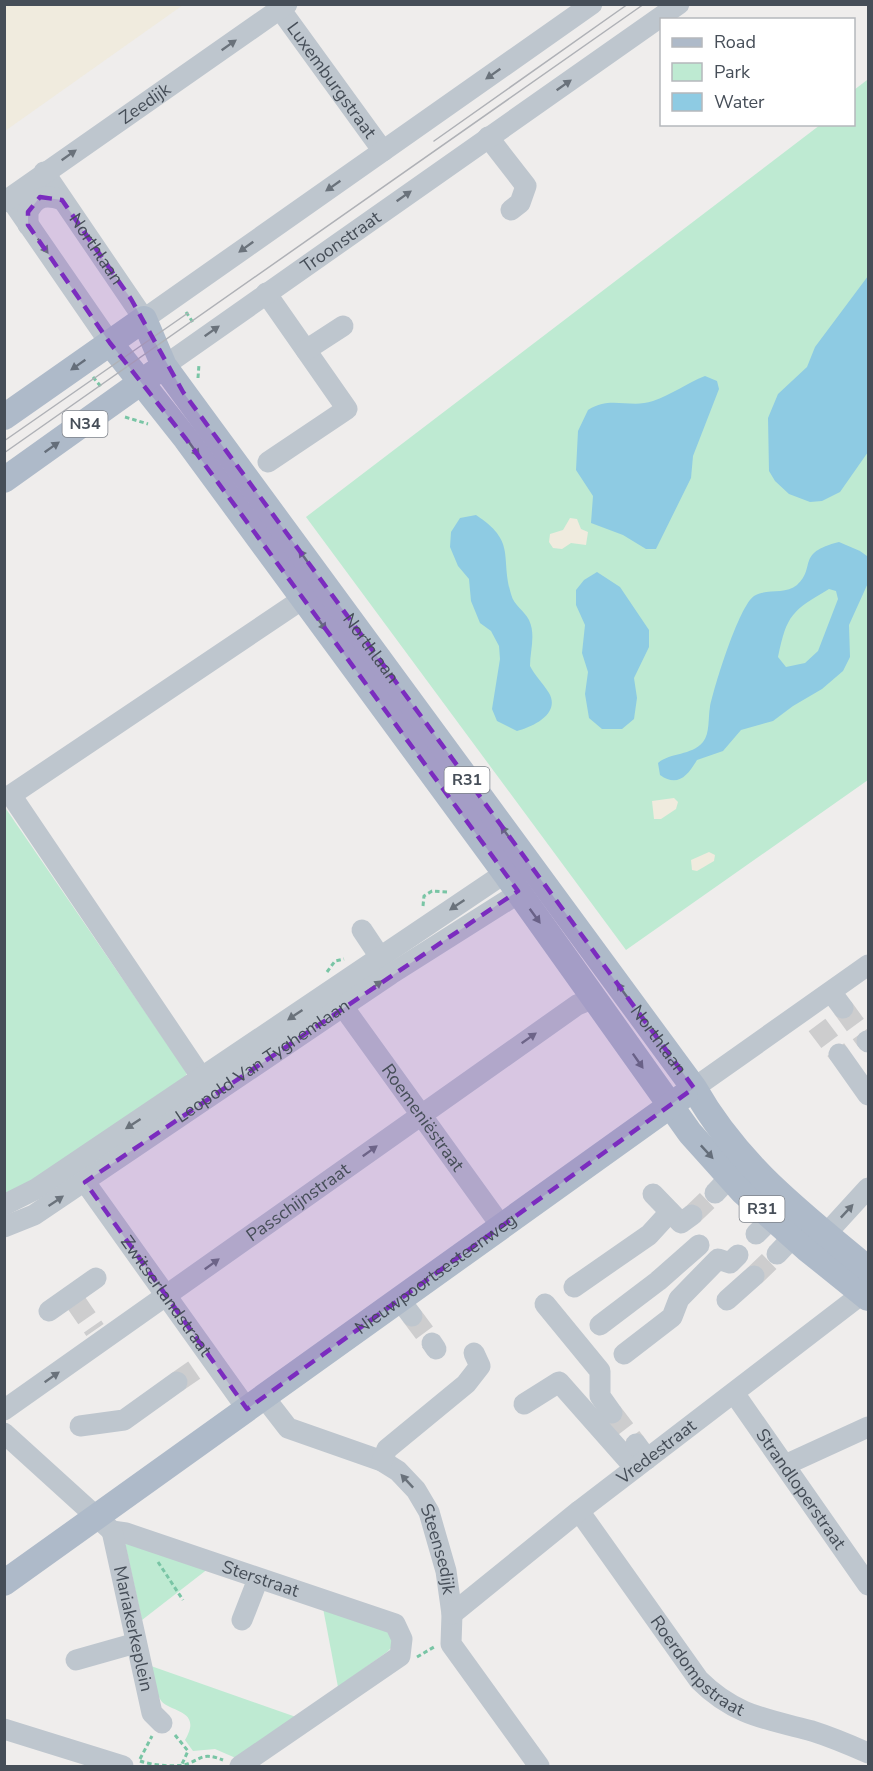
<svg xmlns="http://www.w3.org/2000/svg" width="873" height="1771" font-family="'Nunito Sans',sans-serif">
<style>
.green{fill:#beead2}
.sand{fill:#f0ebde}
.water{fill:#8ecbe3;fill-rule:evenodd}
.lines{fill:none;stroke-linecap:round;stroke-linejoin:round}
.minor-tunnel{stroke:#cdcdce;stroke-width:21;stroke-dasharray:21 10;stroke-linecap:butt}
.path{stroke:#79c5a5;stroke-width:3;stroke-dasharray:4.5 3;stroke-linecap:butt}
.minor{stroke:#bec6ce;stroke-width:21}
.major{stroke:#aebac9;stroke-width:26}
.tram{stroke:#afb1b6;stroke-width:1.5}
.oneway{fill:#6a727b}
.oneway2{fill:#656e7a}
.marked{fill:#7b2cbf;fill-opacity:0.2;stroke:#7b2cbf;stroke-width:4.5;stroke-dasharray:12 8;stroke-linejoin:round}
.labels{text-anchor:middle;dominant-baseline:central;stroke-width:6;stroke-linejoin:round;paint-order:stroke}
.shield{fill:#fff;stroke:#7e838a;stroke-width:1.5}
.shield-label{font-size:16px;font-weight:bold;fill:#464e58}
.street-label{font-size:18px;fill:#464e58;stroke:#fff}
</style>
<rect width="100%" height="100%" fill="#efedec"/>
<g class="green">
<polygon points="867,80 868,780 626,950 306,517 820,125 854,124 854,90"/>
<polygon points="4,806 187,1073 180,1087 4,1201"/>
<polygon points="125,1543 209,1568 142,1620"/>
<polygon points="323,1608 384,1629 393,1636 392,1647 387,1652 338,1687"/>
<path d="M 151,1666 L 296,1717 L 238,1759 L 215,1749 L 193,1751 L 185,1740 C 204,1708 167,1713 160,1699 C 155,1690 154,1676 151,1666 Z"/>
</g>
<g class="sand">
<polygon points="5,4 183,4 183,5 5,131"/>
<polygon points="570,518 577,519 581,529 588,532 586,545 571,543 562,549 553,548 549,542 550,534 563,530"/>
<polygon points="674,798 678,802 676,809 661,819 654,819 652,801"/>
<polygon points="709,852 715,855 714,861 697,871 692,870 691,860"/>
</g>
<g class="water">
<polygon points="868,276 868,452 840,492 822,501 810,502 789,494 775,481 769,471 768,418 778,394 807,367 815,347"/>
<path d="M 705,376 L 717,381 L 719,389 L 693,456 L 691,478 L 656,549 L 646,549 L 623,535 L 591,523 L 593,496 L 576,470 L 578,431 L 588,410 C 610,395 630,409 653,401 C 671,395 687,383 705,376 Z"/>
<path d="M 476,515 C 517,542 500,556 511,594 C 514,606 524,610 529,620 C 536,635 530,650 530,666 C 535,676 543,683 549,693 C 561,714 532,727 517,731 L 497,721 L 492,709 L 500,659 L 499,646 L 491,631 L 480,623 L 471,601 L 469,579 L 458,566 L 450,547 L 451,532 L 460,518 Z"/>
<path d="M 839,542 L 860,551 L 867,556 L 868,563 L 868,583 L 849,625 L 850,657 L 843,671 L 822,689 L 793,706 L 773,721 L 741,730 L 723,751 L 697,760 C 688,775 678,788 660,775 L 658,763 C 671,752 691,756 703,742 C 710,734 708,717 710,707 C 714,687 739,606 754,596 C 767,588 785,595 797,585 C 817,567 795,553 839,542 ZM 829,589 L 836,591 L 838,599 L 818,651 L 805,663 L 786,667 L 778,657 C 787,614 792,611 829,589 Z"/>
<polygon points="597,572 620,587 649,630 649,647 634,678 637,698 634,719 622,729 602,729 589,718 585,694 588,672 582,653 585,625 576,605 576,590 584,580"/>
</g>
<g class="lines">
<g class="minor-tunnel">
<polyline points="843,1008 867,1041"/>
<polyline points="817,1025 839,1054"/>
<polyline points="692,1215 715,1193"/>
<polyline points="754,1276 777,1254"/>
<polyline points="75,1301 95,1330"/>
<polyline points="412,1316 432,1343"/>
<polyline points="177,1382 200,1366"/>
<polyline points="612,1413 636,1444"/>
</g>
<g class="path">
<polyline points="186,312 194,324"/>
<polyline points="93,377 102,388"/>
<polyline points="198,378 199,364"/>
<polyline points="125,417 148,424"/>
<polyline points="423,906 424,896 432,891 448,892"/>
<polyline points="327,972 335,961 344,959"/>
<polyline points="158,1562 183,1600"/>
<polyline points="417,1657 434,1647"/>
<polyline points="175,1735 188,1751 182,1764"/>
<polyline points="140,1759 152,1736"/>
<path d="M 140,1761 C 152,1765 170,1767 183,1765 C 201,1761 200,1751 223,1760"/>
</g>
<g class="minor">
<path id="s1" d="M 280,9 L 383,151"/>
<polyline points="488,137 526,186 520,203 511,210"/>
<path id="s2" d="M 44,172 L 144,319 L 592,4"/>
<polyline points="10,198 110,343"/>
<path id="s3" d="M 4,202 L 287,4"/>
<path d="M 28,225 L 28,212 C 36,196 46,194 62,200"/>
<polyline points="266,293 347,409 268,462"/>
<polyline points="306,350 343,326"/>
<path id="s4" d="M 164,366 L 679,4"/>
<polyline points="362,930 380,957"/>
<polyline points="831,992 843,1008"/>
<path id="s5" d="M 344,1008 L 502,1227"/>
<polyline points="867,1041 868,1042"/>
<polyline points="839,1054 868,1095"/>
<polyline points="202,1078 11,795 316,590"/>
<polyline points="694,1088 868,965"/>
<path id="s6" d="M 85,1182 L 247,1409"/>
<polyline points="715,1193 730,1177"/>
<polyline points="653,1194 681,1223 692,1215"/>
<polyline points="4,1205 36,1189 505,873"/>
<path id="s7" d="M 4,1227 L 34,1215 L 391,974 L 519,893"/>
<polyline points="756,1234 772,1218"/>
<polyline points="826,1234 868,1188"/>
<polyline points="777,1254 793,1237"/>
<polyline points="574,1287 649,1235 670,1212"/>
<polyline points="400,1300 412,1316"/>
<polyline points="727,1300 754,1276"/>
<polyline points="545,1304 600,1371 600,1396 612,1413"/>
<polyline points="49,1311 96,1278"/>
<polyline points="600,1325 658,1281 699,1245"/>
<polyline points="432,1343 436,1349"/>
<polyline points="624,1354 672,1317 679,1299 718,1259 730,1263 738,1255"/>
<path id="s8" d="M 734,1393 L 868,1585"/>
<path id="s9" d="M 264,1397 L 288,1428 L 382,1461 L 398,1471 L 416,1490 L 429,1512 L 446,1571 L 452,1614 L 451,1644 L 539,1766"/>
<polyline points="524,1404 559,1382 635,1468"/>
<path id="s10" d="M 4,1410 L 577,1005 L 594,998"/>
<polyline points="80,1426 124,1420 177,1382"/>
<path id="s11" d="M 4,1433 L 112,1531 L 126,1533 L 395,1624 L 402,1639 L 400,1656 L 240,1766"/>
<polyline points="636,1444 647,1459"/>
<polyline points="382,1461 387,1449 466,1384 480,1366 474,1353"/>
<polyline points="785,1465 868,1427"/>
<path id="s12" d="M 579,1511 L 699,1680 C 734,1715 766,1719 812,1731 C 831,1737 850,1745 868,1753"/>
<path id="s13" d="M 112,1531 L 152,1713 L 162,1723"/>
<path id="s14" d="M 452,1614 L 579,1511 L 862,1294"/>
<polyline points="242,1620 258,1579"/>
<polyline points="76,1660 136,1643"/>
<polyline points="4,1729 123,1766"/>
</g>
<g class="major">
<polyline points="110,343 186,439 505,873 690,1133 743,1192 807,1249 868,1298"/>
<path id="s15" d="M 4,417 L 144,319 L 164,366 L 183,392 L 694,1088 C 738,1166 801,1213 868,1269"/>
<polyline points="4,480 154,373"/>
<path id="s16" d="M 4,1583 L 685,1095"/>
</g>
<g class="tram">
<polyline points="434,141 628,4"/>
<polyline points="4,441 188,313"/>
<polyline points="4,453 644,4"/>
</g>
</g>
<defs><path id="oneway-solid" d="M-6-.8H1V-3.2L6.5 0L1 3.2V.8H-6Z" transform="scale(1.5)"/></defs>
<g class="oneway">
<use href="#oneway-solid" transform="translate(229 45) rotate(-35)"/>
<use href="#oneway-solid" transform="translate(493 74) rotate(145)"/>
<use href="#oneway-solid" transform="translate(564 85) rotate(-35)"/>
<use href="#oneway-solid" transform="translate(69 155) rotate(-35)"/>
<use href="#oneway-solid" transform="translate(333 186) rotate(145)"/>
<use href="#oneway-solid" transform="translate(404 196) rotate(-35)"/>
<use href="#oneway-solid" transform="translate(43 246) rotate(55)"/>
<use href="#oneway-solid" transform="translate(246 247) rotate(144)"/>
<use href="#oneway-solid" transform="translate(212 331) rotate(-35)"/>
<use href="#oneway-solid" transform="translate(457 905) rotate(146)"/>
<use href="#oneway-solid" transform="translate(375 986) rotate(-36)"/>
<use href="#oneway-solid" transform="translate(295 1015) rotate(146)"/>
<use href="#oneway-solid" transform="translate(529 1038) rotate(-35)"/>
<use href="#oneway-solid" transform="translate(133 1124) rotate(147)"/>
<use href="#oneway-solid" transform="translate(370 1151) rotate(-36)"/>
<use href="#oneway-solid" transform="translate(56 1201) rotate(-34)"/>
<use href="#oneway-solid" transform="translate(847 1211) rotate(-47)"/>
<use href="#oneway-solid" transform="translate(212 1264) rotate(-36)"/>
<use href="#oneway-solid" transform="translate(52 1377) rotate(-35)"/>
<use href="#oneway-solid" transform="translate(407 1481) rotate(-133)"/>
</g>
<g class="oneway2">
<use href="#oneway-solid" transform="translate(78 365) rotate(145)"/>
<use href="#oneway-solid" transform="translate(52 447) rotate(-35)"/>
<use href="#oneway-solid" transform="translate(194 449) rotate(54)"/>
<use href="#oneway-solid" transform="translate(304 557) rotate(-126)"/>
<use href="#oneway-solid" transform="translate(321 623) rotate(54)"/>
<use href="#oneway-solid" transform="translate(506 833) rotate(-126)"/>
<use href="#oneway-solid" transform="translate(535 916) rotate(54)"/>
<use href="#oneway-solid" transform="translate(622 990) rotate(-126)"/>
<use href="#oneway-solid" transform="translate(638 1061) rotate(55)"/>
<use href="#oneway-solid" transform="translate(707 1152) rotate(47)"/>
</g>
<path class="marked" d="M 40,197 L 62,200 L 131,299 L 183,392 L 694,1088 L 247,1409 L 85,1182 L 518,891 L 186,439 L 110,343 L 28,225 L 28,212 Z"/>
<g class="labels">
<g class="shield">
<rect x="62.5" y="411" width="45" height="26" rx="4.5"/>
<rect x="444.5" y="767" width="45" height="26" rx="4.5"/>
<rect x="739.5" y="1196" width="45" height="26" rx="4.5"/>
</g>
<g class="shield-label">
<text x="85" y="424">N34</text>
<text x="467" y="780">R31</text>
<text x="762" y="1209">R31</text>
</g>
<g class="street-label">
<text stroke="none"><textPath href="#s1" startOffset="88">Luxemburgstraat</textPath></text>
<text stroke="none"><textPath href="#s3" startOffset="172">Zeedijk</textPath></text>
<text stroke="none"><textPath href="#s4" startOffset="216">Troonstraat</textPath></text>
<text stroke="none"><textPath href="#s2" startOffset="93">Northlaan</textPath></text>
<text stroke="none"><textPath href="#s15" startOffset="572">Northlaan</textPath></text>
<text stroke="none"><textPath href="#s15" startOffset="1058">Northlaan</textPath></text>
<text stroke="none"><textPath href="#s7" startOffset="308">Leopold Van Tyghemlaan</textPath></text>
<text stroke="none"><textPath href="#s5" startOffset="135">Roemeniëstraat</textPath></text>
<text stroke="none"><textPath href="#s10" startOffset="360">Passchijnstraat</textPath></text>
<text stroke="none"><textPath href="#s16" startOffset="531">Nieuwpoortsesteenweg</textPath></text>
<text stroke="none"><textPath href="#s6" startOffset="140">Zwitserlandstraat</textPath></text>
<text stroke="none"><textPath href="#s14" startOffset="261">Vredestraat</textPath></text>
<text stroke="none"><textPath href="#s8" startOffset="117">Strandloperstraat</textPath></text>
<text stroke="none"><textPath href="#s9" startOffset="248">Steensedijk</textPath></text>
<text stroke="none"><textPath href="#s11" startOffset="302">Sterstraat</textPath></text>
<text stroke="none"><textPath href="#s13" startOffset="100">Mariakerkeplein</textPath></text>
<text stroke="none"><textPath href="#s12" startOffset="196">Roerdompstraat</textPath></text>
</g>
</g>
<rect width="873" height="1771" fill="none" stroke="#464e58" stroke-width="12"/>
<rect x="660" y="18" width="195" height="108" fill="#ffffff" stroke="#b5b8bc" stroke-width="1.5"/>
<rect x="672" y="38" width="30" height="9" fill="#aebac9" stroke="#b5b8bc" stroke-width="1.5"/>
<text x="714" y="48" font-size="18" fill="#464e58">Road</text>
<rect x="672" y="63" width="30" height="18" fill="#beead2" stroke="#b5b8bc" stroke-width="1.5"/>
<text x="714" y="78" font-size="18" fill="#464e58">Park</text>
<rect x="672" y="93" width="30" height="18" fill="#8ecbe3" stroke="#b5b8bc" stroke-width="1.5"/>
<text x="714" y="108" font-size="18" fill="#464e58">Water</text>
</svg>
